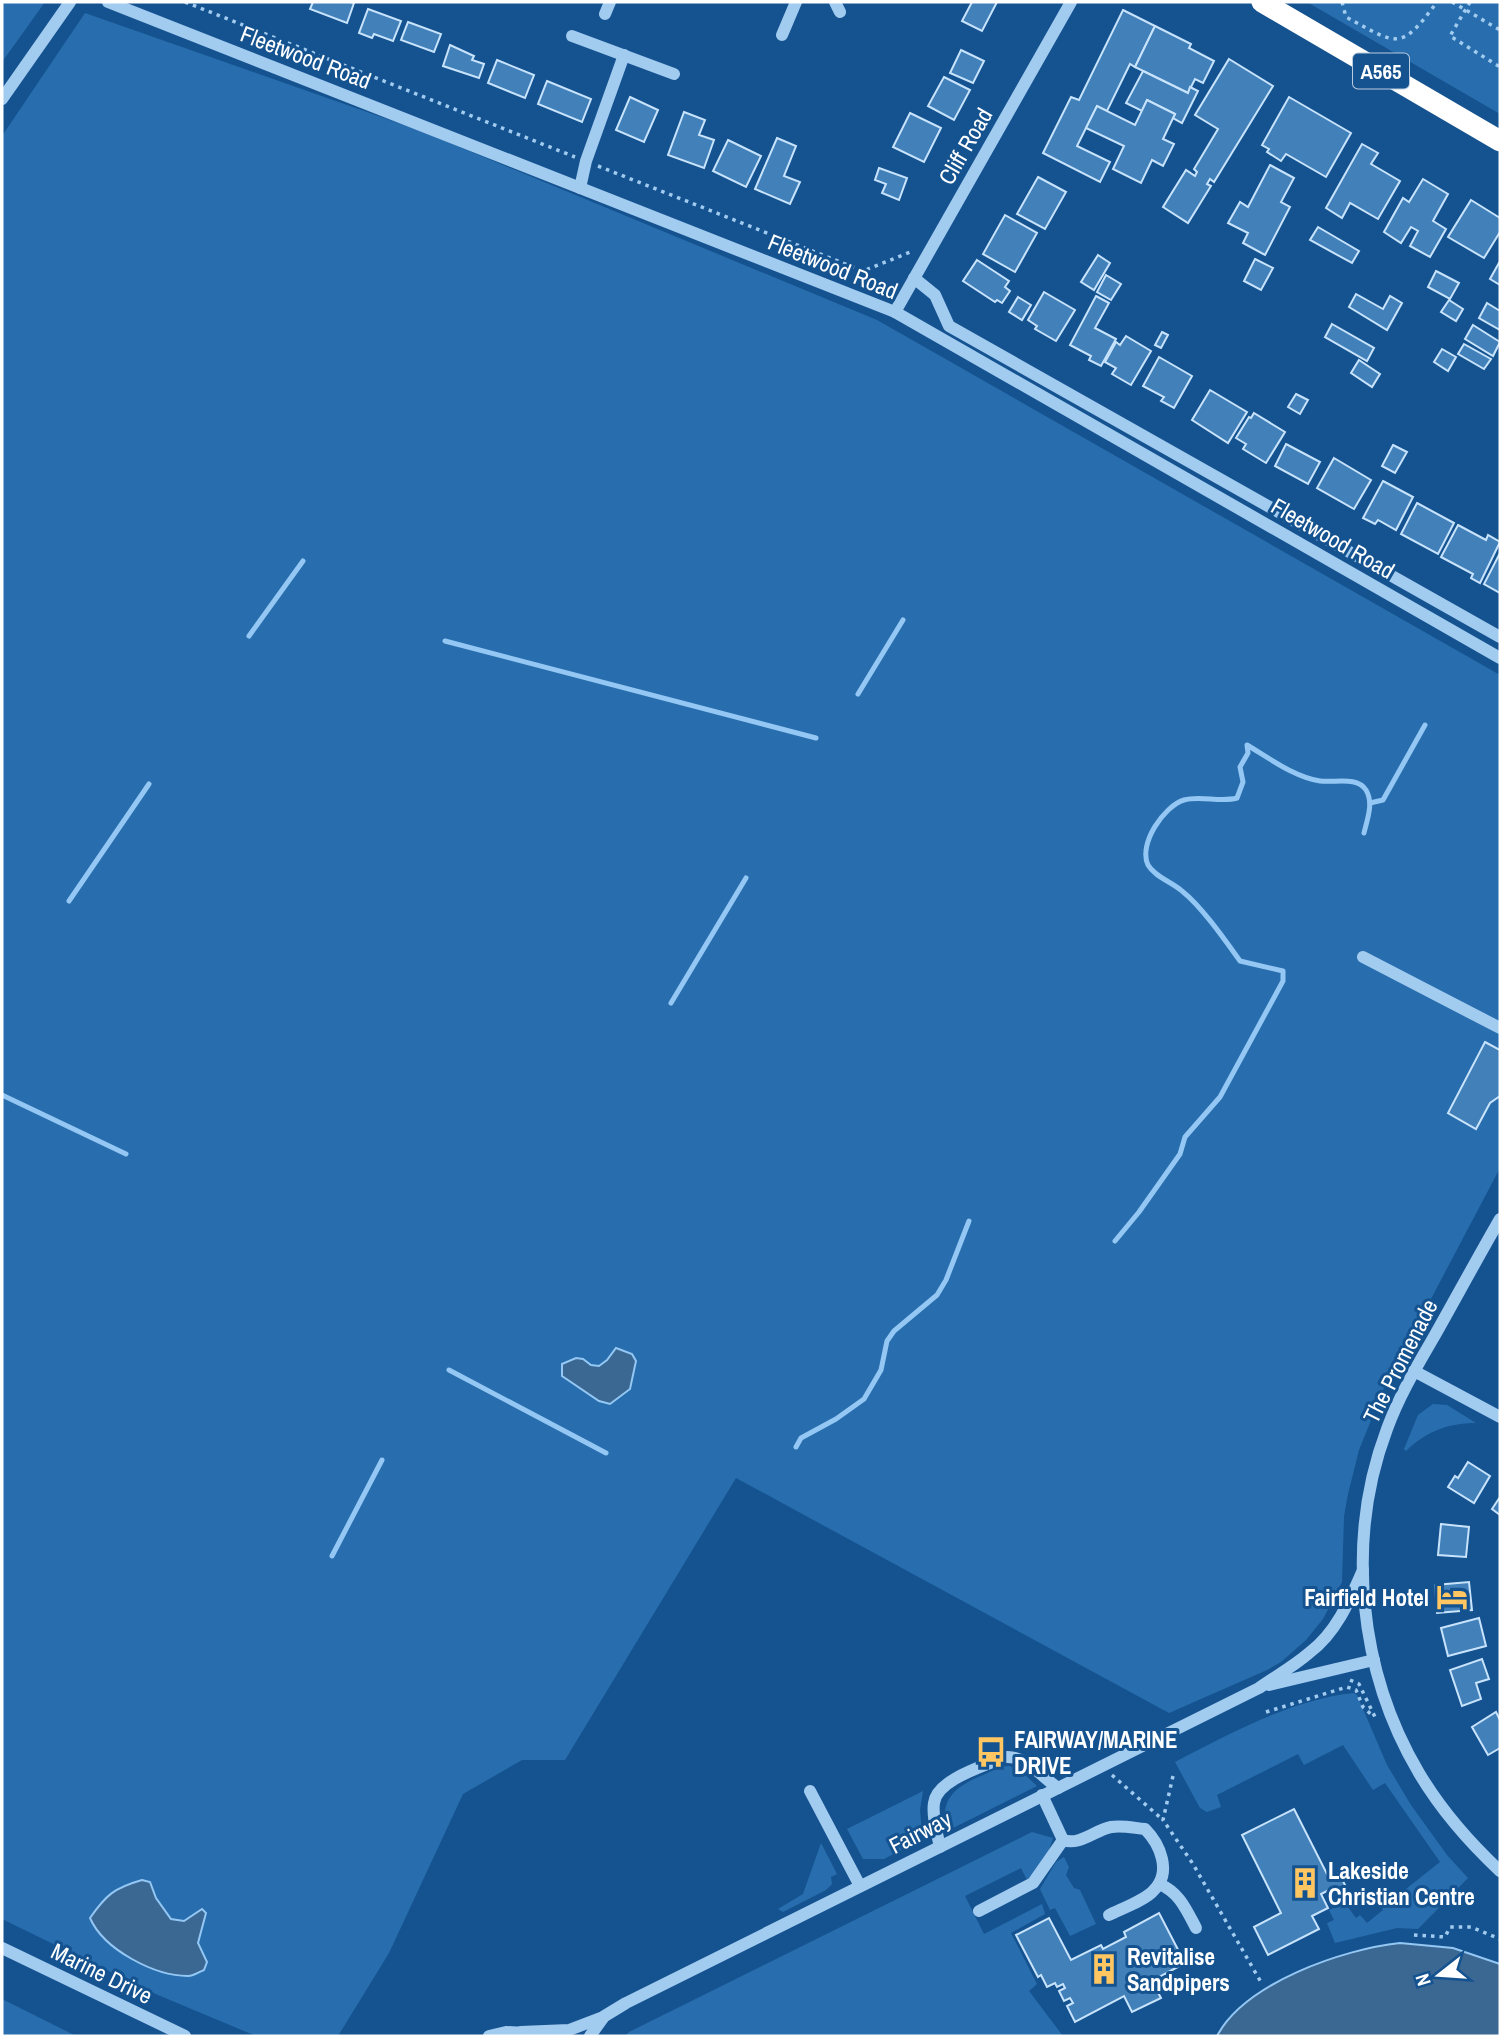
<svg xmlns="http://www.w3.org/2000/svg" width="1502" height="2038" font-family="'Archivo Narrow',sans-serif">
<style>
.green{fill:#286eae}
.water{fill:#3b6793;stroke:#94c7f3;stroke-width:2}
.lines{fill:none;stroke-linecap:round;stroke-linejoin:round}
.stream{stroke:#94c7f3;stroke-width:5}
.building{fill:#4280b9;stroke:#c8e3fc;stroke-width:2}
.path{stroke:#a2cbf0;stroke-width:3.5;stroke-dasharray:3.5 5;stroke-linecap:butt}
.minor{stroke:#a2cbf0;stroke-width:12}
.highway{stroke:#fff;stroke-width:21}
.labels{text-anchor:middle;dominant-baseline:central;stroke-width:6;stroke-linejoin:round;paint-order:stroke}
.shield{fill:#155390;stroke:#b9cbde;stroke-width:2}
.shield-label{font-size:21px;font-weight:bold;fill:#fff}
.street-label{font-size:23px;fill:#fff;stroke:#155390}
.poi-label{font-size:23px;font-weight:bold;fill:#fff;stroke:#155390;text-anchor:start}
</style>
<rect width="100%" height="100%" fill="#155390"/>
<g class="green">
<polygon points="2,2 45,2 2,62"/>
<polygon points="1307,2 1500,2 1500,114"/>
<polygon points="85,13 421,131 877,320 1500,675 1500,1168 1384,1388 1359,1450 1348,1494 1344,1516 1342,1582 1323,1619 1306,1640 1281,1662 1267,1670 1169,1713 736,1478 565,1760 522,1760 463,1794 389,1953 338,2036 256,2036 158,1995 2,1919 2,136"/>
<path d="M 1433,1404 L 1447,1405 L 1476,1423 C 1447,1423 1426,1432 1406,1451 L 1404,1449 L 1418,1415 Z"/>
<path d="M 1354,1693 L 1357,1695 L 1387,1765 L 1411,1805 L 1447,1855 L 1468,1878 L 1418,1929 L 1397,1928 L 1335,1943 L 1327,1923 L 1334,1920 L 1329,1910 L 1345,1903 L 1356,1918 L 1360,1915 L 1367,1923 L 1383,1910 L 1382,1908 L 1440,1862 L 1385,1783 L 1373,1790 L 1343,1745 L 1304,1765 L 1298,1754 L 1217,1795 L 1221,1807 L 1207,1812 L 1200,1808 L 1175,1762 C 1229,1734 1293,1699 1354,1693 Z"/>
<path d="M 1010,1766 L 1022,1772 L 1037,1786 L 949,1830 C 936,1800 958,1785 983,1775 C 992,1771 1000,1766 1010,1766 Z"/>
<polygon points="923,1791 920,1810 922,1834 918,1841 884,1859 863,1859 847,1829"/>
<polygon points="1032,1832 1053,1838 1049,1850 1032,1877 1027,1880 1021,1868 965,1896 984,1934 1042,1904 1045,1914 1011,1933 1037,1984 1029,1991 1063,2036 625,2036 629,2032"/>
<polygon points="821,1843 837,1874 831,1877 832,1884 826,1890 783,1912 778,1909 803,1894"/>
<polygon points="1064,1857 1069,1867 1066,1875 1074,1888 1080,1890 1096,1924 1070,1936 1055,1908 1050,1910 1040,1889 1056,1862"/>
<polygon points="2,1999 76,2036 2,2036"/>
</g>
<g class="water">
<polygon points="616,1348 632,1354 636,1361 630,1389 610,1404 599,1401 562,1376 562,1364 576,1358 583,1359 591,1365 599,1366 607,1360"/>
<path d="M 142,1880 L 150,1882 L 156,1898 L 171,1919 L 184,1921 L 202,1909 L 206,1913 L 198,1943 L 207,1962 L 204,1970 C 199,1972 194,1976 188,1976 C 155,1976 104,1950 90,1918 C 106,1895 114,1888 142,1880 Z"/>
<path d="M 1400,1943 L 1453,1948 L 1500,1964 L 1500,2036 L 1217,2036 C 1245,1983 1343,1949 1400,1943 Z"/>
</g>
<g class="lines">
<g class="stream">
<polyline points="249,636 303,561"/>
<polyline points="445,641 816,738"/>
<polyline points="858,694 903,620"/>
<polyline points="1370,803 1383,800 1425,725"/>
<polyline points="69,901 149,784"/>
<polyline points="671,1003 746,878"/>
<polyline points="2,1095 126,1154"/>
<path d="M 1115,1241 L 1139,1212 L 1180,1154 L 1185,1137 L 1220,1097 L 1283,981 L 1283,971 L 1240,961 C 1225,940 1202,907 1182,891 C 1172,882 1155,877 1148,865 C 1138,844 1164,806 1184,800 C 1201,795 1220,803 1237,798 L 1243,782 L 1240,767 L 1248,753 L 1247,745 C 1269,758 1294,777 1320,781 C 1335,783 1357,776 1366,790 C 1374,803 1367,820 1364,833"/>
<polyline points="449,1370 606,1453"/>
<polyline points="796,1447 801,1438 836,1419 864,1399 881,1370 887,1341 894,1331 937,1295 946,1280 969,1221"/>
<polyline points="332,1556 382,1460"/>
</g>
</g>
<g class="building">
<polygon points="313,2 350,2 354,3 347,23 310,9"/>
<polygon points="972,2 997,2 982,31 962,21"/>
<polygon points="368,9 401,21 393,41 374,34 372,38 359,33"/>
<polygon points="1123,10 1155,26 1135,67 1130,64 1107,111 1097,106 1077,146 1110,162 1100,182 1043,153 1071,97 1079,100"/>
<polygon points="408,22 441,34 434,52 401,40"/>
<polygon points="1155,26 1191,44 1189,48 1214,61 1203,83 1195,79 1188,93 1135,67"/>
<polygon points="450,45 474,56 472,60 484,64 479,78 443,66"/>
<polygon points="961,50 984,61 973,83 950,73"/>
<polygon points="1229,59 1273,86 1214,182 1210,179 1207,184 1211,186 1188,223 1163,207 1186,170 1195,176 1197,172 1194,169 1218,129 1195,115"/>
<polygon points="497,60 534,75 525,98 488,83"/>
<polygon points="1143,71 1188,93 1190,87 1198,91 1182,123 1173,118 1175,114 1147,100 1142,111 1126,103"/>
<polygon points="944,77 970,90 954,120 928,106"/>
<polygon points="547,81 591,99 582,122 538,104"/>
<polygon points="630,97 658,110 644,142 616,130"/>
<polygon points="1289,97 1351,133 1326,177 1286,154 1281,161 1267,152 1269,149 1262,145"/>
<polygon points="1147,100 1175,114 1163,139 1174,144 1163,166 1152,160 1141,183 1113,169 1124,146 1086,128 1097,106 1135,125"/>
<polygon points="684,112 705,120 699,135 714,140 704,168 668,155"/>
<polygon points="910,113 941,128 924,162 893,147"/>
<polygon points="777,138 796,146 784,176 800,182 790,204 755,189"/>
<polygon points="728,140 761,156 746,187 713,171"/>
<polygon points="1362,144 1378,153 1371,164 1400,181 1378,219 1350,203 1342,218 1326,208"/>
<polygon points="1270,165 1294,178 1281,202 1290,207 1265,255 1243,243 1248,233 1228,223 1240,202 1248,207"/>
<polygon points="879,168 907,178 899,200 882,193 886,184 875,180"/>
<polygon points="1038,177 1066,192 1045,229 1017,214"/>
<polygon points="1423,179 1448,194 1433,221 1446,229 1430,257 1410,246 1418,231 1411,227 1401,243 1384,232 1403,198 1409,202"/>
<polygon points="1471,200 1500,218 1500,232 1484,258 1448,237"/>
<polygon points="1005,215 1037,233 1015,272 983,254"/>
<polygon points="1318,227 1359,251 1352,263 1310,240"/>
<polygon points="1098,255 1110,263 1094,290 1081,282"/>
<polygon points="1255,259 1273,268 1261,290 1244,281"/>
<polygon points="977,260 1009,281 1005,287 1010,291 1002,303 997,300 995,302 963,281"/>
<polygon points="1500,261 1500,285 1490,279"/>
<polygon points="1436,271 1459,283 1450,299 1428,287"/>
<polygon points="1106,275 1121,284 1111,300 1097,292"/>
<polygon points="1044,292 1075,310 1056,341 1035,329 1037,326 1028,320"/>
<polygon points="1356,294 1383,309 1390,296 1402,303 1387,330 1349,307"/>
<polygon points="1096,296 1109,303 1095,328 1116,339 1101,366 1089,360 1091,356 1070,345"/>
<polygon points="1018,297 1031,305 1022,320 1009,312"/>
<polygon points="1449,300 1463,309 1456,321 1441,312"/>
<polygon points="1487,303 1500,311 1500,330 1479,318"/>
<polygon points="1332,324 1374,348 1367,361 1325,337"/>
<polygon points="1473,325 1500,342 1493,356 1465,339"/>
<polygon points="1162,332 1168,335 1161,348 1155,345"/>
<polygon points="1126,336 1151,351 1131,385 1112,374 1116,368 1105,362 1116,342 1120,345"/>
<polygon points="1464,344 1491,359 1484,369 1458,354"/>
<polygon points="1442,349 1456,357 1448,371 1434,362"/>
<polygon points="1159,357 1192,376 1174,408 1161,401 1164,397 1143,386"/>
<polygon points="1359,360 1380,374 1372,387 1351,373"/>
<polygon points="1210,390 1247,412 1228,443 1192,420"/>
<polygon points="1296,394 1308,400 1300,414 1288,407"/>
<polygon points="1254,413 1285,432 1266,463 1243,449 1246,444 1236,438 1249,417 1251,418"/>
<polygon points="1286,444 1320,462 1308,484 1275,466"/>
<polygon points="1393,445 1407,452 1395,473 1382,466"/>
<polygon points="1334,458 1371,480 1354,509 1317,488"/>
<polygon points="1383,481 1413,497 1396,530 1378,520 1375,524 1363,518"/>
<polygon points="1417,503 1454,523 1438,554 1401,534"/>
<polygon points="1458,525 1486,540 1488,535 1500,542 1480,583 1471,578 1473,574 1441,557"/>
<polygon points="1500,553 1500,593 1484,584"/>
<polygon points="1485,1042 1500,1050 1500,1096 1490,1103 1476,1129 1448,1113"/>
<polygon points="1468,1462 1490,1476 1474,1503 1448,1487 1455,1476 1458,1478"/>
<polygon points="1500,1497 1500,1515 1492,1509"/>
<polygon points="1441,1524 1469,1527 1466,1557 1438,1555"/>
<polygon points="1469,1582 1472,1610 1437,1613 1435,1585"/>
<polygon points="1479,1618 1486,1646 1448,1656 1441,1628"/>
<polygon points="1482,1659 1489,1679 1476,1683 1481,1699 1462,1706 1450,1670"/>
<polygon points="1496,1712 1500,1720 1500,1748 1488,1755 1472,1727"/>
<polygon points="1294,1809 1329,1878 1339,1873 1348,1891 1338,1896 1333,1888 1321,1894 1328,1908 1312,1916 1319,1929 1268,1955 1254,1927 1281,1913 1242,1835"/>
<polygon points="1159,1913 1185,1963 1152,1981 1161,1998 1132,2012 1124,1996 1075,2022 1067,2006 1073,2003 1070,1998 1064,2001 1059,1991 1065,1988 1063,1984 1057,1987 1055,1983 1047,1987 1041,1975 1038,1977 1016,1935 1049,1918 1071,1960 1101,1945 1103,1949 1126,1937 1124,1932"/>
</g>
<g class="lines">
<g class="path">
<polyline points="185,2 575,157"/>
<path d="M 1342,2 L 1346,17 C 1398,45 1400,52 1437,2"/>
<polyline points="1452,2 1500,30"/>
<polyline points="1470,2 1450,36 1500,67"/>
<polyline points="598,166 863,271 913,251"/>
<polyline points="1350,1680 1359,1684 1375,1717"/>
<polyline points="1266,1712 1347,1687 1356,1690 1363,1707 1374,1717"/>
<polyline points="1112,1775 1163,1820"/>
<polyline points="1173,1776 1163,1820 1193,1864 1262,1984"/>
<polyline points="1414,1935 1445,1937 1450,1927 1471,1927 1500,1939"/>
</g>
<g class="minor">
<polyline points="108,2 895,312 1500,658"/>
<polyline points="835,2 840,12"/>
<polyline points="605,14 610,2"/>
<polyline points="782,35 796,2"/>
<polyline points="572,36 674,74"/>
<polyline points="2,99 70,2"/>
<polyline points="580,188 586,161 624,55"/>
<polyline points="914,278 935,295 949,326 1500,637"/>
<polyline points="895,312 1071,2"/>
<polyline points="1363,957 1500,1028"/>
<path d="M 1500,1219 C 1478,1257 1457,1296 1435,1335 C 1417,1366 1399,1396 1387,1429 C 1345,1540 1359,1672 1419,1773 C 1441,1810 1469,1842 1500,1871"/>
<polyline points="1414,1371 1500,1417"/>
<polyline points="1269,1685 1374,1660"/>
<polyline points="810,1791 860,1886"/>
<path d="M 1063,1840 C 1080,1846 1095,1830 1111,1827 C 1122,1825 1134,1828 1145,1829 C 1160,1844 1172,1872 1154,1890 C 1146,1900 1121,1909 1109,1915"/>
<path d="M 940,1847 C 937,1833 932,1816 934,1803 C 937,1779 985,1766 1005,1757 C 1025,1755 1042,1777 1058,1788"/>
<path d="M 1159,1884 C 1179,1892 1186,1909 1196,1928"/>
<polyline points="979,1911 1033,1883 1063,1840 1042,1795"/>
<polyline points="2,1948 185,2036"/>
<path d="M 521,2032 L 569,2030 L 603,2017 L 626,2003 L 1259,1688 C 1276,1676 1294,1666 1309,1653 C 1336,1633 1350,1600 1363,1570"/>
<polyline points="489,2036 506,2032 527,2033"/>
<polyline points="590,2036 603,2018"/>
</g>
<polyline class="highway" points="1262,2 1500,141"/>
</g>
<defs>
<symbol id="hotel-bare" viewBox="-9 -9 18 18"><path d="M-6-4.5h1.5V1H6V5H4.5V3h-9V5H-6ZM-4 0a1.8 1.8 0 1 1 3.6 0ZM.5 0V-2.5h3Q6-2.5 6 0Z" fill="#ffc661" stroke="#155390" stroke-width="2.5" paint-order="stroke"/></symbol>
<symbol id="bus-bare" viewBox="-9 -9 18 18"><path d="M-5-6H5V4H4V6H2V4H-2V6H-4V4H-5ZM-3.5-4V0h7V-4ZM-3.5 1.2v1.5H-2V1.2ZM2 1.2v1.5H3.5V1.2Z" fill="#ffc661" stroke="#155390" stroke-width="2.5" paint-order="stroke"/></symbol>
<symbol id="building-bare" viewBox="-9 -9 18 18"><path d="M-4-6H4V6H1V3H-1V6H-4ZM-2.5-4.3h1.7v1.8h-1.7ZM.8-4.3h1.7v1.8H.8ZM-2.5-1h1.7V.8h-1.7ZM.8-1h1.7V.8H.8Z" fill="#ffc661" stroke="#155390" stroke-width="2.5" paint-order="stroke"/></symbol>
</defs>
<g fill-rule="evenodd">
<use href="#hotel-bare" x="1430" y="1575" width="44" height="44"/>
<use href="#bus-bare" x="969" y="1730" width="44" height="44"/>
<use href="#building-bare" x="1283" y="1861" width="44" height="44"/>
<use href="#building-bare" x="1082" y="1947" width="44" height="44"/>
</g>
<g class="labels">
<rect class="shield" x="1353" y="53.5" width="56" height="35" rx="5"/>
<g class="shield-label">
<text x="1381" y="71">A565</text>
</g>
<g class="street-label">
<text transform="translate(306 57) rotate(21)">Fleetwood Road</text>
<text transform="translate(965 146) rotate(-60)">Cliff Road</text>
<text transform="translate(833 266) rotate(22)">Fleetwood Road</text>
<text transform="translate(1333 538) rotate(30)">Fleetwood Road</text>
<text transform="translate(1400 1361) rotate(-63)">The Promenade</text>
<text transform="translate(920 1832) rotate(-27)">Fairway</text>
<text transform="translate(102 1973) rotate(26)">Marine Drive</text>
</g>
<g class="poi-label">
<text x="1429" y="1597" text-anchor="end">Fairfield Hotel</text>
<text x="1014" y="1739">FAIRWAY/MARINE<tspan x="1014" dy="26">DRIVE</tspan></text>
<text x="1328" y="1870">Lakeside<tspan x="1328" dy="26">Christian Centre</tspan></text>
<text x="1127" y="1956">Revitalise<tspan x="1127" dy="26">Sandpipers</tspan></text>
</g>
</g>
<rect width="1502" height="2038" fill="none" stroke="#ffffff" stroke-width="7"/>
<g transform="translate(1439 1975) rotate(253)" stroke="#155390" stroke-width="5" paint-order="stroke">
<path d="M0-5L12 26L0 18L-12 26Z" fill="#ffffff"/>
<text y="-10" font-size="19" font-weight="bold" text-anchor="middle" fill="#ffffff">N</text>
</g>
</svg>
